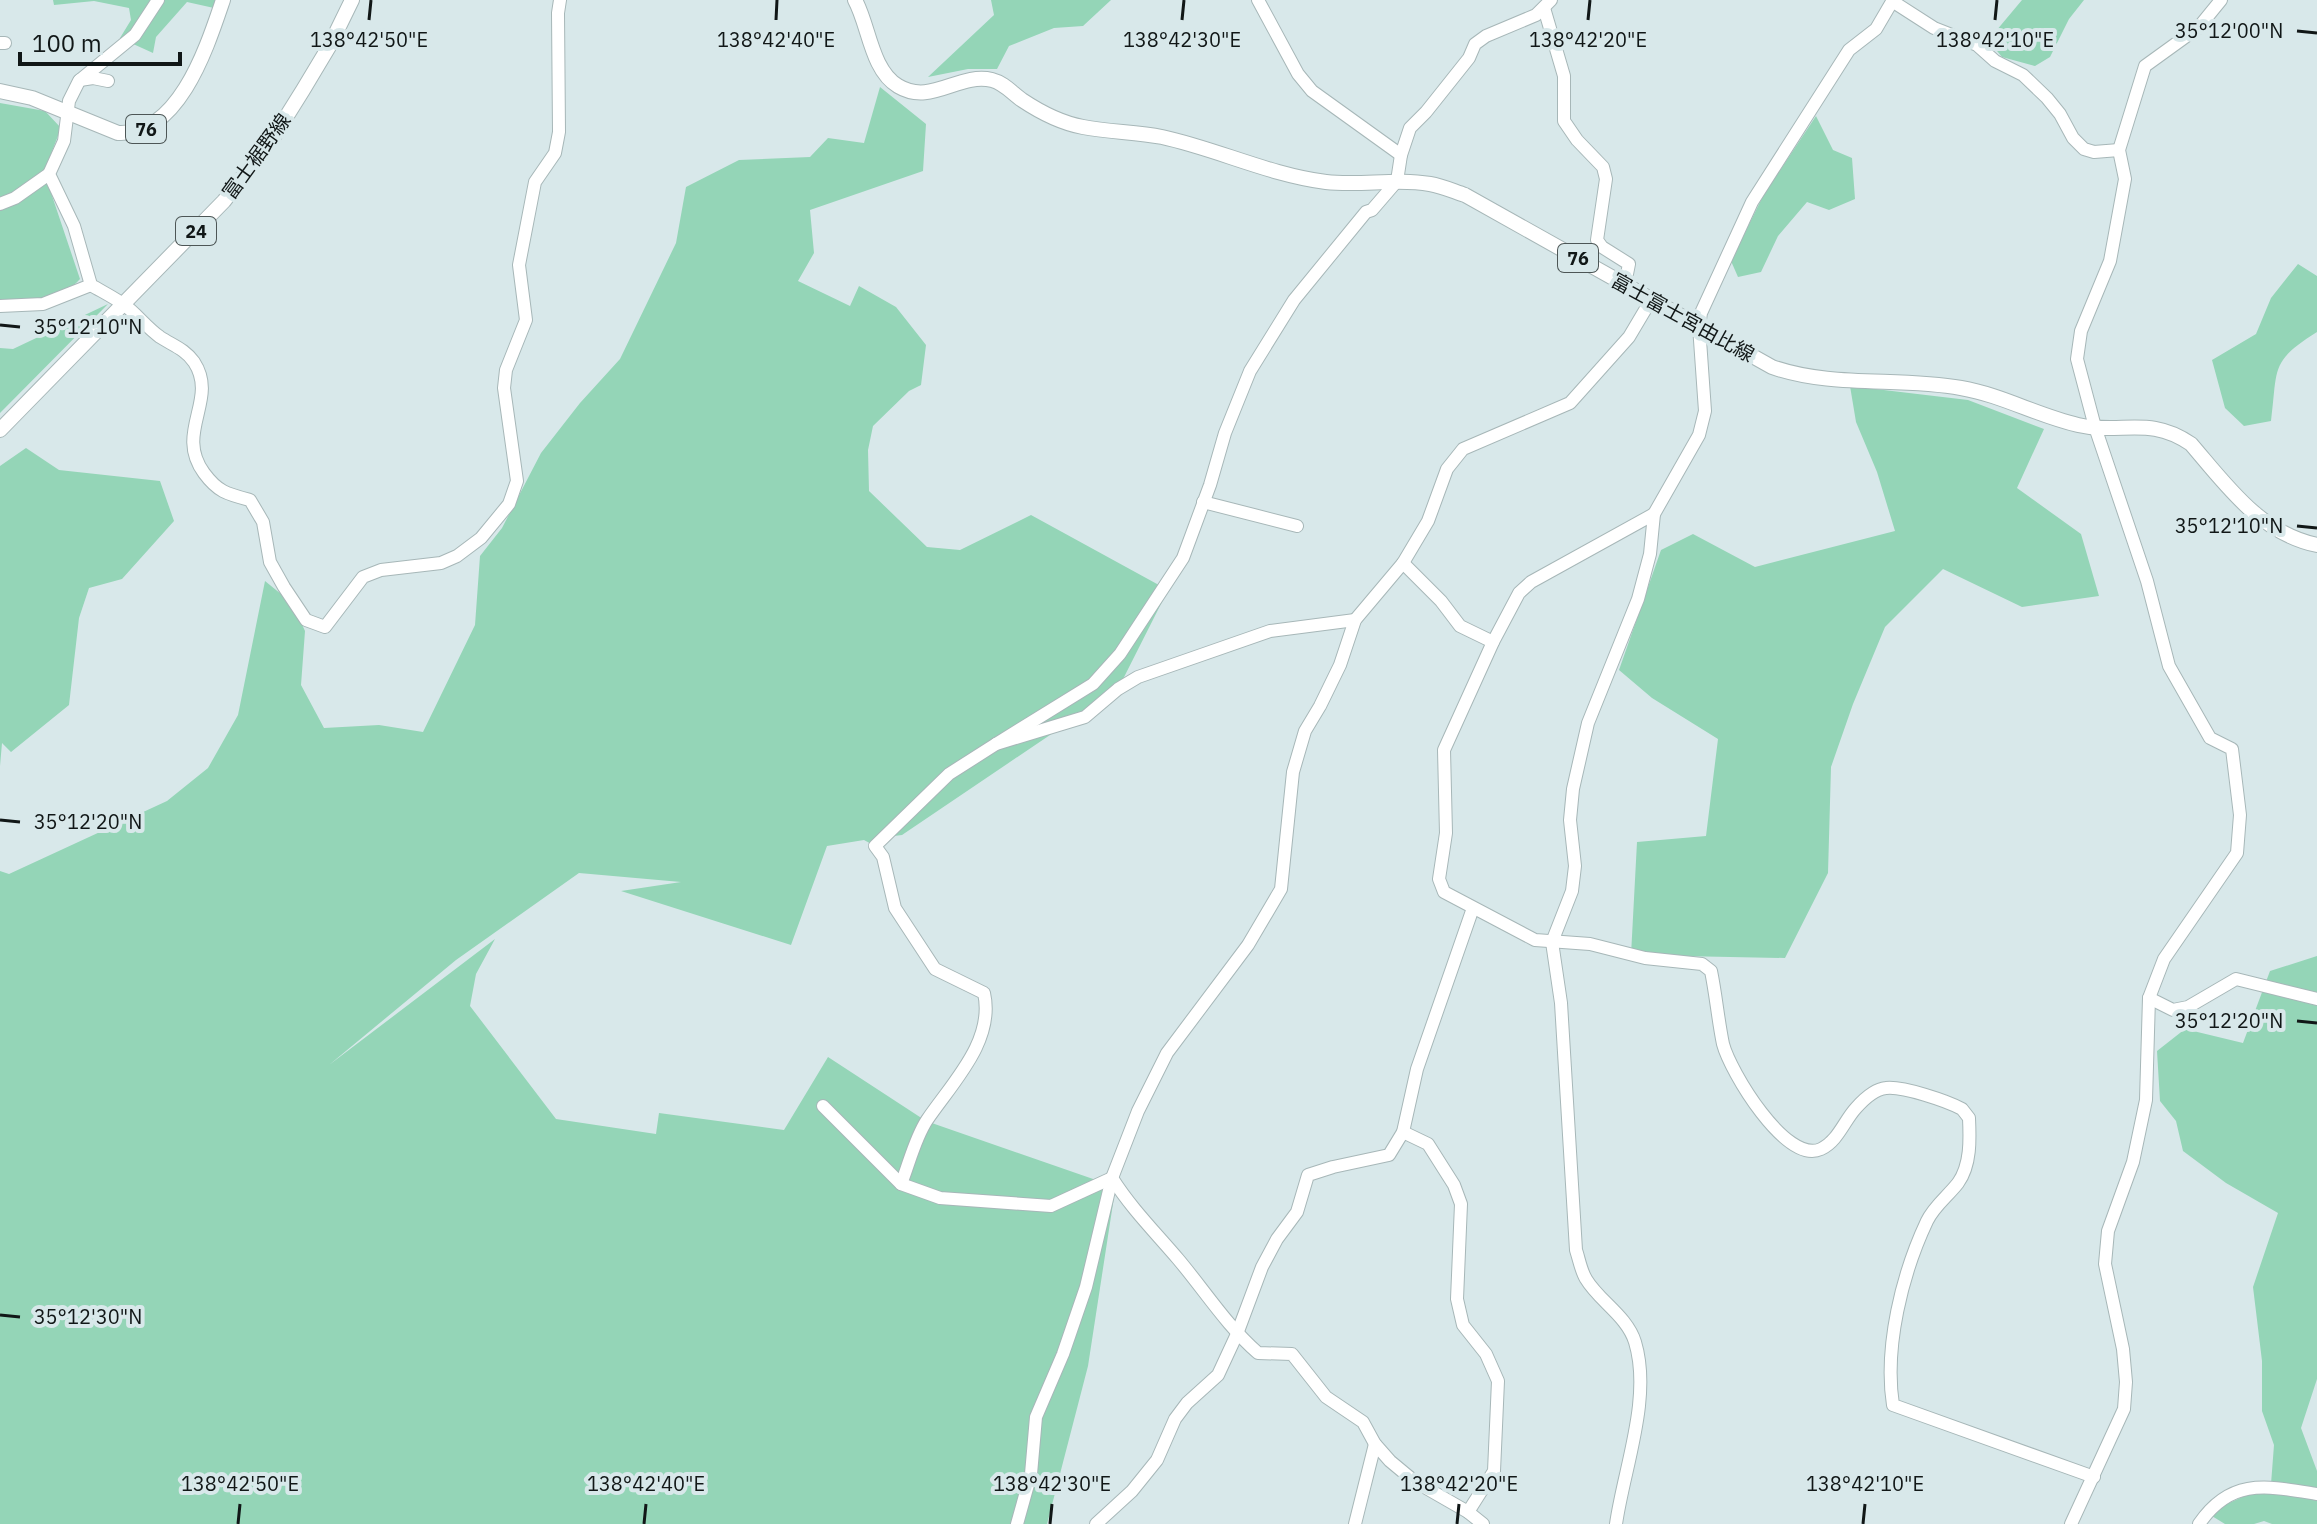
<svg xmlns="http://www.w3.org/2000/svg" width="2317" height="1524" font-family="'IBM Plex Sans','Noto Sans JP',sans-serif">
  <rect width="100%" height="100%" fill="#d8e8ea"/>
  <g fill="#94d5b7">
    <polygon points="53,0 216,0 214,8 187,2 156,37 153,53 120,38 131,20 129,8 94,1 54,5"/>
    <polygon points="991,0 1111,0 1083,26 1054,28 1009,46 997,69 968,69 928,77 994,15"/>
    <polygon points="2022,0 2084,0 2069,19 2050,57 2035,66 2002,57 1993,46 1996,31"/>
    <polygon points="880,87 926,124 923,171 810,210 814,253 798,281 850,306 859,286 896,307 926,345 921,385 909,391 873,426 868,450 869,491 927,547 960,550 1031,515 1168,590 1118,689 902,835 886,837 875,846 864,840 827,846 791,945 621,891 681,882 579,873 456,960 329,1065 495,939 476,974 470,1006 556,1119 656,1134 659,1113 784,1130 828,1057 926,1121 1096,1180 1112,1178 1114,1197 1088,1366 1047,1524 0,1524 0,871 9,874 167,801 208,768 238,715 265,581 292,603 305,631 301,685 324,728 379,725 423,732 475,625 480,556 502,528 541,453 580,403 620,359 676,243 686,187 739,160 810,157 828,138 864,143"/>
    <path d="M0 103 45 111 61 128 44 172 80 279C62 300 26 301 0 301Z"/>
    <polygon points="1816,116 1833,150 1852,158 1855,199 1829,210 1807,202 1778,236 1761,272 1738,277 1731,261 1763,196"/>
    <path d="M2298 264 2317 276V332C2269 362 2278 369 2271 421L2244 426 2225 408 2212 360 2256 334 2271 298Z"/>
    <polygon points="108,304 0,413 0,348 13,349"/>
    <polygon points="1850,386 1968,400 2044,429 2017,488 2081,534 2099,596 2022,607 1943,569 1885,627 1853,704 1831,767 1828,873 1785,958 1631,955 1637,842 1706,836 1718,739 1652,698 1619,670 1661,550 1693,534 1755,567 1895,531 1877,472 1856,422"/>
    <polygon points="26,448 59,470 160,481 174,521 122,579 89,588 79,618 69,705 11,752 2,743 0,766 0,466"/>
    <polygon points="2317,956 2317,1379 2301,1428 2317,1471 2317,1524 2272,1524 2264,1521 2254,1524 2225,1524 2207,1513 2271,1484 2274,1445 2262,1411 2262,1361 2253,1287 2278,1213 2226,1183 2183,1151 2176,1121 2160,1101 2157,1051 2185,1029 2243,1043 2270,971"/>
  </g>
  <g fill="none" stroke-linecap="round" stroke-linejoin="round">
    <defs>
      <g id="minor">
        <path d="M158 0 135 35 79 81 69 101 64 141 49 174 74 226 91 285C101 291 113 297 123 304 136 313 146 327 160 337 172 345 185 349 194 362 219 400 174 432 204 473 218 492 227 494 250 500L263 522 270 562 284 587 306 620 325 627 363 577 381 570 441 563 457 556 481 538 509 504 517 481 504 388 506 370 526 320 519 265 535 182 555 153 559 132 558 13 560 0"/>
        <polyline points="1258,0 1298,74 1312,91 1401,155"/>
        <polyline points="1892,1 1934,28 1977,45 1995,61 2023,75 2047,98 2060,114 2073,138 2084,149 2094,152 2119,150"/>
        <polyline points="1544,8 1564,76 1564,121 1577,140 1603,167 1606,179 1597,240 1602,247 1629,264 1625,284"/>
        <polyline points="0,43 5,43"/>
        <polyline points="80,80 93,78 108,81"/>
        <polyline points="0,204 15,198 49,174"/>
        <polyline points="0,306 43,304 91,285"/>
        <polyline points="1203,502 1297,526"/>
        <path d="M1654 514 1531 582 1519 593 1493 642 1444 750 1446 833 1439 879 1444 892 1535 940 1590 944 1645 958 1702 964 1711 971C1716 995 1718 1020 1723 1044 1730 1071 1786 1165 1821 1149 1838 1141 1844 1121 1856 1108 1864 1099 1875 1089 1886 1088 1903 1086 1947 1101 1962 1109L1969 1118C1970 1139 1971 1165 1958 1183 1948 1196 1934 1206 1927 1221 1902 1274 1884 1347 1893 1405L2094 1477"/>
        <polyline points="1403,563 1441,601 1460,626 1493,642"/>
        <polyline points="996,744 1093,684 1120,654 1183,558 1210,485 1225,433 1250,371 1294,300 1366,212 1372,210 1397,181 1401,155 1410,128 1426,112 1469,58 1475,44 1486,36 1536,15 1551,0"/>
        <polyline points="2149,998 2173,1010 2188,1007 2236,979 2317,999"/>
        <polyline points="823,1106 901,1184 940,1198 1051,1206 1112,1178"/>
        <polyline points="1403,1132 1428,1144 1454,1185 1461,1204 1457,1299 1463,1325 1486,1354 1498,1381 1494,1471 1468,1512"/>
        <path d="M1112 1178C1131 1208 1155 1232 1178 1259 1205 1291 1227 1326 1258 1353L1292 1354 1326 1397 1363 1422 1375 1444 1390 1461 1414 1481 1468 1512 1483 1524"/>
        <path d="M901 1184C909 1164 915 1138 927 1120 952 1083 995 1041 984 993L935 969 895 908 883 857 875 846 949 774 996 744 1085 717 1118 689 1138 677 1270 631 1355 620"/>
        <polyline points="1017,1524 1031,1474 1036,1417 1063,1354 1086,1287 1112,1178 1138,1111 1167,1053 1248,945 1281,889 1293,772 1305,731 1320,706 1340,665 1355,620 1403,563 1428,521 1447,469 1463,449 1570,403 1629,337 1651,300"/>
        <polyline points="1096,1524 1132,1491 1157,1460 1175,1419 1187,1403 1218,1375 1237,1334 1262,1267 1277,1239 1297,1212 1308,1175 1333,1167 1389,1155 1403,1132 1417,1069 1473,908"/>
        <polyline points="1355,1524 1375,1444"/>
        <path d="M1616 1524C1624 1468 1652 1398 1635 1342 1627 1316 1599 1301 1586 1279 1581 1271 1579 1259 1576 1250L1561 1003 1552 942 1572 891 1575 866 1570 820 1573 789 1588 723 1638 599 1650 554 1654 514 1699 435 1705 411 1699 326 1701 313 1752 202 1849 50 1876 29 1893 0"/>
        <polyline points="2071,1524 2124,1409 2126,1382 2123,1349 2105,1264 2108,1231 2133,1162 2146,1100 2149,998 2164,959 2237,853 2240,815 2232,749 2210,738 2169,666 2147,581 2095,427 2077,359 2081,331 2110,261 2125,179 2119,150 2145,66 2199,27 2221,0"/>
        <path d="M2199 1524C2231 1477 2267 1486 2317 1494"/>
      </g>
      <g id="major">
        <path d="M855 0C869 25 871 70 898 86 931 106 959 72 992 80 1004 83 1012 93 1022 100 1040 112 1061 123 1083 127 1109 132 1136 132 1162 137 1217 149 1270 175 1326 182 1361 186 1396 178 1430 184 1442 186 1453 191 1465 195L1772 367C1832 388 1899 377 1961 388 2002 395 2038 416 2078 425 2121 435 2149 415 2191 444 2227 486 2260 533 2317 545"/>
        <path d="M0 91 32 98 118 133C179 136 207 47 223 0"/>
        <polyline points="0,430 224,201 273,138 303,90 330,45 352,0"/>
      </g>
    </defs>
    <use href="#minor" stroke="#a7b7b8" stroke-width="14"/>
    <use href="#major" stroke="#a7b7b8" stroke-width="16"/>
    <use href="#minor" stroke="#fff" stroke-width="12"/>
    <use href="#major" stroke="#fff" stroke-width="14"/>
  </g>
  <path fill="none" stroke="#111717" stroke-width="3" d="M369 20 371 0M776 20 777 0M1182 20 1184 0M1588 20 1590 0M1995 20 1997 0M2297 31 2317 33M0 325 20 327M2297 526 2317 528M0 820 20 822M2297 1021 2317 1023M0 1315 20 1317M238 1524 240 1504M644 1524 646 1504M1050 1524 1052 1504M1457 1524 1459 1504M1863 1524 1865 1504"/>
  <g text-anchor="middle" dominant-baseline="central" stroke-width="8" stroke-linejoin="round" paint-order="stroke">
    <g fill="#d8e8ea" stroke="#4d5656" stroke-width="2">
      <rect x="126" y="115" width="40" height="28" rx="6"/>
      <rect x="176" y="217" width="40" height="28" rx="6"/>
      <rect x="1558" y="244" width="40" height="28" rx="6"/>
    </g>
    <g font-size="18" font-weight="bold" fill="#111717">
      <text x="146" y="129">76</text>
      <text x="196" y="231">24</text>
      <text x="1578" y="258">76</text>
    </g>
    <g font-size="20" fill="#111717" stroke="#d8e8ea">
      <text transform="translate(256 156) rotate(-54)">富士裾野線</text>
      <text transform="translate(1683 317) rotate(29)">富士富士宮由比線</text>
    </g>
  </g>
  <g font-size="20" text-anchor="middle" fill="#111717" stroke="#d8e8ea" stroke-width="8" stroke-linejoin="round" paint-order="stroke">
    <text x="2229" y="38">35°12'00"N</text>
    <text x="369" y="47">138°42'50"E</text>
    <text x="776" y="47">138°42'40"E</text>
    <text x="1182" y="47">138°42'30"E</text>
    <text x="1588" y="47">138°42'20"E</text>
    <text x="1995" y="47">138°42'10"E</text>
    <text x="88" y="334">35°12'10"N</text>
    <text x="2229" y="533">35°12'10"N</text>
    <text x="88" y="829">35°12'20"N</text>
    <text x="2229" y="1028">35°12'20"N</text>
    <text x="88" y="1324">35°12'30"N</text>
    <text x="240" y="1491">138°42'50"E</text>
    <text x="646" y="1491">138°42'40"E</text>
    <text x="1052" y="1491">138°42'30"E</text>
    <text x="1459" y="1491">138°42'20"E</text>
    <text x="1865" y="1491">138°42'10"E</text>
  </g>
  <path d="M20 52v12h160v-12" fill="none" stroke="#111717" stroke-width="4"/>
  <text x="32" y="52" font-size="24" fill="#111717" stroke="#d8e8ea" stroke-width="6" paint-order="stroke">100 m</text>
</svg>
